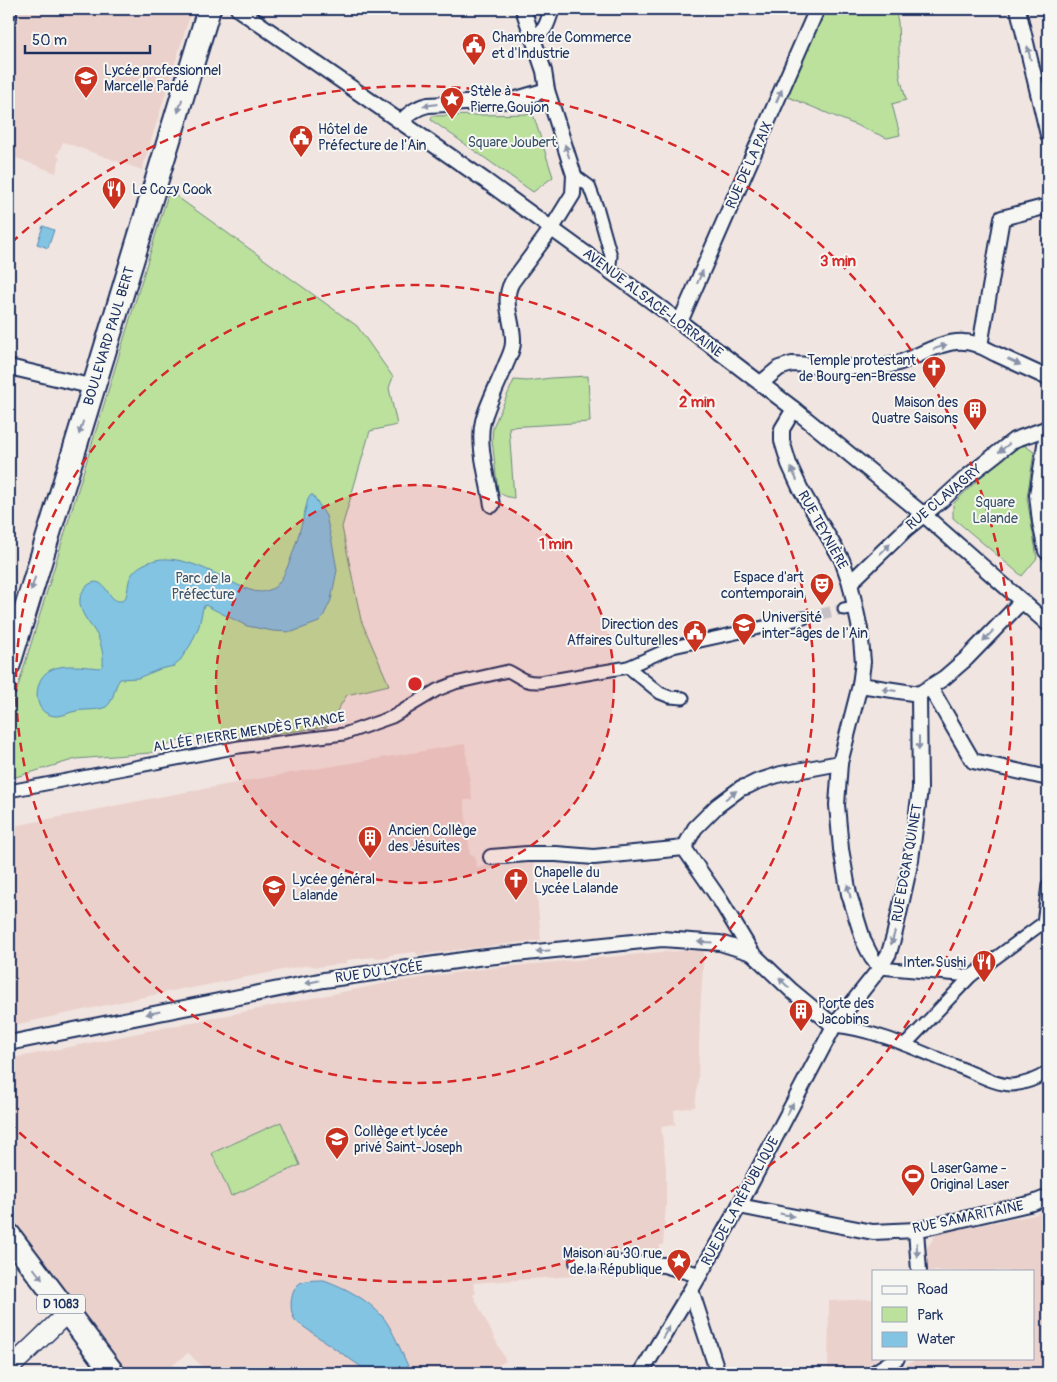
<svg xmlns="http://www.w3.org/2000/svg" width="1057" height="1382" font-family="Pangolin,sans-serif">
  <rect width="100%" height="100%" fill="#f1e5e1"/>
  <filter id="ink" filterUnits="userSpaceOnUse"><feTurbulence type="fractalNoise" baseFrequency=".02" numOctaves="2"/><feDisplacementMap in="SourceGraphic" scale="10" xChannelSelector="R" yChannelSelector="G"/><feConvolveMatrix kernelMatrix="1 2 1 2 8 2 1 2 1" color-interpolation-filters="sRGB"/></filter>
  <g filter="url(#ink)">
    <g fill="#ebd1cc">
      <polygon points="16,9 192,9 142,170 63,142 57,156 60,158 56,173 9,155 9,58 18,22"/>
      <polygon points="465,744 472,800 464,800 470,855 474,855 477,867 534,862 541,940 417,955 416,952 389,955 389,957 375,958 374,957 347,960 347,963 317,967 308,965 187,989 186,988 9,1026 9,827 164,796 291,773"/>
      <polygon points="704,950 700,1015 698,1081 695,1107 674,1110 675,1125 661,1127 666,1166 666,1205 663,1245 660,1245 659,1253 648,1253 647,1260 571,1257 574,1276 473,1283 476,1293 473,1295 506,1361 490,1370 491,1373 209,1373 188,1353 163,1373 129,1373 9,1214 9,1059 387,983 481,969 661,952"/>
      <polygon points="1048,1209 1048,1373 894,1373 918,1358 1033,1358 1033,1271 927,1271 925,1251 937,1233 1034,1215"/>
      <polygon points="873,1299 873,1358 878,1358 855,1373 828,1373 829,1301"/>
    </g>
    <g fill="#bbe19c" stroke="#6b887d">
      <polygon points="824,9 895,9 898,22 900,76 906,100 892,104 900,135 887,138 786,96"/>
      <polygon points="530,114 533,115 534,117 553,177 533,192 431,120 432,116"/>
      <polygon points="169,191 357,326 393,377 389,388 397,425 370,431 342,527 361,620 389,685 347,695 327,727 204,743 192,735 150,753 76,759 9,779 9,716"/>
      <path d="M588 376 590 422 509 427 514 498C507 497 503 496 498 491L492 440 493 427 514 380 527 381 551 378Z"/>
      <polygon points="1021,443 1034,452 1027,498 1037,558 1022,576 953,518 953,504 987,471"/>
      <polygon points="281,1122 300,1165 231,1196 212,1153"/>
    </g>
    <g fill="#83c4e3" stroke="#5988ae">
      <polygon points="43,226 54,230 48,248 37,244"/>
      <path d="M311 495H313L326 516 332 542 337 570 331 600 322 619 319 622 292 632 273 631 247 626 205 605 203 608 199 626 191 644 179 662 174 666 160 669 138 678 120 679C113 688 115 700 106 707 96 711 86 709 76 711 69 712 64 716 57 716 53 716 49 715 46 713 40 710 38 703 37 697 37 658 74 666 100 668L103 665C104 656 101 643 97 635 91 624 78 613 80 598 81 594 84 588 88 585 106 573 107 603 121 601 129 600 127 584 130 578 135 566 149 561 161 559 179 558 197 565 212 572 226 578 246 592 261 592 265 592 272 589 275 587 290 574 303 519 308 499Z"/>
      <path d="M324 1280C346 1288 367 1299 383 1317 393 1330 401 1351 408 1366L410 1373H370L301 1325C298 1323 294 1320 293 1316 289 1307 291 1289 300 1283 307 1280 317 1280 324 1280Z"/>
    </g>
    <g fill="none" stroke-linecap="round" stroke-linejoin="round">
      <polyline stroke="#c6c1c7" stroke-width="11" stroke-dasharray="11 5.5" stroke-linecap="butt" points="804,618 844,609"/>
      <defs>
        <g id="pedestrian">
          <polyline points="574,175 589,186 598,210 611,256 609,271"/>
          <polyline points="844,609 855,607"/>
          <polyline points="628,667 660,693 670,697 683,698"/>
          <path d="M9 791 239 747 344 734 392 717 437 690 455 683 508 671C521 677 523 683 540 682L628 667 673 647 804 618"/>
          <polyline points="880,968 971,976"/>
          <path d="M834 1026C878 1030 921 1052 961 1068 977 1074 995 1085 1012 1085 1025 1084 1037 1079 1048 1072"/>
          <polyline points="905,1045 971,976 1043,923 1048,885"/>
        </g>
        <g id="minor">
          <polyline points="238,9 486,181 680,322 794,409 924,515 1048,624"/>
          <polyline points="1018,9 1048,135"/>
          <polyline points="9,15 9,18"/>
          <path d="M532 38C547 31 547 23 552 9"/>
          <path d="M401 122C409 113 417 107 428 105L502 101 513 100 547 90"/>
          <polyline points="680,322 817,9"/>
          <polyline points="980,346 1002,218 1048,206"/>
          <polyline points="9,367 94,387"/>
          <path d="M761 383 779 368 792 364C822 365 862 370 891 365 915 360 939 340 964 342 975 342 986 349 996 354 1013 362 1031 370 1048 378"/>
          <polyline points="794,409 782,429 782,441 789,464 800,488 842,560 850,583 860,629 863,662 860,685 840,763 837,805 841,849 849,894 864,942 872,958 880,968"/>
          <path d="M492 505C488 481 477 444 483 421 488 402 499 383 506 364 509 357 513 350 513 342 514 322 501 302 512 282L552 228 573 194 574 175 547 90 544 71 523 9"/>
          <polyline points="1046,551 1040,522 1037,495 1048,426"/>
          <polyline points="850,583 906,529 943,499 968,476 1014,440 1048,428"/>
          <polyline points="860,685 919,694 944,678 966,659 1022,601"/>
          <polyline points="930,687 973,761 1048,778"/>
          <polyline points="491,857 527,854 556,854 594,857 684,848"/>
          <polyline points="834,1026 792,991 752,953 720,900 684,848 695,828 717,806 741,788 748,786 756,782 781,774 840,763"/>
          <polyline points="9,1043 324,980 477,958 662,939 720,943 752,953"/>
          <polyline points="739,1206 873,1232 916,1230 1033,1203 1048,1197"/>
          <polyline points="916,1230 919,1271"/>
          <polyline points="577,1262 664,1265 699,1275"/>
          <polyline points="691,1290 718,1373"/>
          <polyline points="641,1373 691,1290 739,1206 834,1026 880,968 889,953 894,936 911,860 920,789 919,694"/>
          <polyline points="874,1373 897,1358"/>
        </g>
        <polyline id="tertiary" points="9,1369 67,1313"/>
        <g id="primary">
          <polyline points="9,664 209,9"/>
          <polyline points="9,1235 113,1373"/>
        </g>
      </defs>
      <use href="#pedestrian" stroke="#1b2f5e" stroke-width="15"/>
      <use href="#minor" stroke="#1b2f5e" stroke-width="18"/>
      <use href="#tertiary" stroke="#1b2f5e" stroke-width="21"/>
      <use href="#primary" stroke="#1b2f5e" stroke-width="26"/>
      <use href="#pedestrian" stroke="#f6f6f2" stroke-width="11"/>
      <use href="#minor" stroke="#f6f6f2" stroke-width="14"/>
      <use href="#tertiary" stroke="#f6f6f2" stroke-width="18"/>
      <use href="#primary" stroke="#f6f6f2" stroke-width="22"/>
    </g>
    <defs><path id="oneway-solid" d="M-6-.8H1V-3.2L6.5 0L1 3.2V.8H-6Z" transform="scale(1.25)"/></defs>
    <g fill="#8892a8">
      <use href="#oneway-solid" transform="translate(1029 53) rotate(-104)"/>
      <use href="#oneway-solid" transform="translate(779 96) rotate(-66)"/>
      <use href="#oneway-solid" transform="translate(430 105) rotate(173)"/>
      <use href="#oneway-solid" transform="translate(180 106) rotate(107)"/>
      <use href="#oneway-solid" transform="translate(567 151) rotate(-108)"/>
      <use href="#oneway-solid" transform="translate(700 277) rotate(-66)"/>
      <use href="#oneway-solid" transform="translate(940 347) rotate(-19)"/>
      <use href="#oneway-solid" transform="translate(1014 362) rotate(25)"/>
      <use href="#oneway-solid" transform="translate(81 428) rotate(107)"/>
      <use href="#oneway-solid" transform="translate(1004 448) rotate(141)"/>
      <use href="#oneway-solid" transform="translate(794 474) rotate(-115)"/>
      <use href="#oneway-solid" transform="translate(885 549) rotate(-44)"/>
      <use href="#oneway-solid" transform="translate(33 584) rotate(107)"/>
      <use href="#oneway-solid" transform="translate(988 636) rotate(134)"/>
      <use href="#oneway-solid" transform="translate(889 690) rotate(-172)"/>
      <use href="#oneway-solid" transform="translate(919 743) rotate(90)"/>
      <use href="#oneway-solid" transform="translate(731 795) rotate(-37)"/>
      <use href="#oneway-solid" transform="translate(849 891) rotate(-103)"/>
      <use href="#oneway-solid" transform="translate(893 938) rotate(106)"/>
      <use href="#oneway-solid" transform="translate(705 942) rotate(-176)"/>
      <use href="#oneway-solid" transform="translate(543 951) rotate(174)"/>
      <use href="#oneway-solid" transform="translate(312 982) rotate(169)"/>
      <use href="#oneway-solid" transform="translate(784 983) rotate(-136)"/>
      <use href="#oneway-solid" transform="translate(153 1013) rotate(169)"/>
      <use href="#oneway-solid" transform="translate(790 1109) rotate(-62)"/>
      <use href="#oneway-solid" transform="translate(787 1215) rotate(11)"/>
      <use href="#oneway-solid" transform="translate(917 1250) rotate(86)"/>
      <use href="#oneway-solid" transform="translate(38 1274) rotate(53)"/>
      <use href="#oneway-solid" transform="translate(666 1332) rotate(-59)"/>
    </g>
  </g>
  <circle cx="415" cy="684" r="199" fill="#d62828" fill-opacity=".12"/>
  <g fill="none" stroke="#d62828" stroke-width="2.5" stroke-dasharray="9 6">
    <circle cx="415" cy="684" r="199"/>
    <circle cx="415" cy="684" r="399"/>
    <path d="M11 243A598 598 0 1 1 11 1125"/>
  </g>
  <defs>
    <symbol id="civic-pin" viewBox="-11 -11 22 30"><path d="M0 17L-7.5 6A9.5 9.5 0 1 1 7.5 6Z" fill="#c8321e" stroke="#f6f6f2"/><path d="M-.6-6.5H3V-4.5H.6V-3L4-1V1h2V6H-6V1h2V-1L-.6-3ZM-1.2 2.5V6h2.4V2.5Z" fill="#fff"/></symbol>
    <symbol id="school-pin" viewBox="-11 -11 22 30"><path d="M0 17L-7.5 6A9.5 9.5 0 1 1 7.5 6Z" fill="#c8321e" stroke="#f6f6f2"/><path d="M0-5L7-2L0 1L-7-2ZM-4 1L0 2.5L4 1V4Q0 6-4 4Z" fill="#fff"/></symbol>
    <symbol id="sight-pin" viewBox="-11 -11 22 30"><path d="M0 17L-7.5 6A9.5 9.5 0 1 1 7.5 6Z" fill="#c8321e" stroke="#f6f6f2"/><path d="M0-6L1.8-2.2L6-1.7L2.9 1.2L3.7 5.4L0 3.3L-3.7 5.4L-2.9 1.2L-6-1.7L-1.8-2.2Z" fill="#fff"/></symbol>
    <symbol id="restaurant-pin" viewBox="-11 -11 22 30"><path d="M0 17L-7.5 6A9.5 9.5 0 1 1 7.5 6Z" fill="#c8321e" stroke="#f6f6f2"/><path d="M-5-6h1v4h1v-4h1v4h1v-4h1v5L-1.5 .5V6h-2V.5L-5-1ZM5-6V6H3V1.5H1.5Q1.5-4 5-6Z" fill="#fff"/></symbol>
    <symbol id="church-pin" viewBox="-11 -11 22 30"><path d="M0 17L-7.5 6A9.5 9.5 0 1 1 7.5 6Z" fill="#c8321e" stroke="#f6f6f2"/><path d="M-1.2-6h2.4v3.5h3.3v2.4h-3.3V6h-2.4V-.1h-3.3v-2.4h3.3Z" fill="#fff"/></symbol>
    <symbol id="building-pin" viewBox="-11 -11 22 30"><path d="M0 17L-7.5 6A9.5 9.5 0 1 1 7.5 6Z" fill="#c8321e" stroke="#f6f6f2"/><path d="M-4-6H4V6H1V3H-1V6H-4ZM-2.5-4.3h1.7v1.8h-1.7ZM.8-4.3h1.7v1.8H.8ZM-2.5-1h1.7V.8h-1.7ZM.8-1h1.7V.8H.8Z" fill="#fff"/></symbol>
    <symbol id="theatre-pin" viewBox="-11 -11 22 30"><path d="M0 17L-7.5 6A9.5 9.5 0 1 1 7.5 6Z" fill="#c8321e" stroke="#f6f6f2"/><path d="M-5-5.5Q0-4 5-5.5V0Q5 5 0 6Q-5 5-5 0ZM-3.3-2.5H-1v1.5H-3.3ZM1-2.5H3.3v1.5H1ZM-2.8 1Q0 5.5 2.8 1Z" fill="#fff"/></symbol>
    <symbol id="university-pin" viewBox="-11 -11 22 30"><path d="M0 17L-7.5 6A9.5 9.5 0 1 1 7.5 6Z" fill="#c8321e" stroke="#f6f6f2"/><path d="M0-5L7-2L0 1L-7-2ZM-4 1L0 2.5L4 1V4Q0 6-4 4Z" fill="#fff"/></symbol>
    <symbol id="stadium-pin" viewBox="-11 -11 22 30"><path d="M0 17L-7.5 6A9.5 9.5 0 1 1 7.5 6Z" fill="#c8321e" stroke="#f6f6f2"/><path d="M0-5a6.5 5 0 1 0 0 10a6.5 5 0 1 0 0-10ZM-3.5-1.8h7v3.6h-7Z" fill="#fff"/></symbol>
  </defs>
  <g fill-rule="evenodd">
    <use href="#civic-pin" x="460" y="31" width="28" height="38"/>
    <use href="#school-pin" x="72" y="64" width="28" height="38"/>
    <use href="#sight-pin" x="438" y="85" width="28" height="38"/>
    <use href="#civic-pin" x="287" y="123" width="28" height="38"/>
    <use href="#restaurant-pin" x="100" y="175" width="28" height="38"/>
    <use href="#church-pin" x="920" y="354" width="28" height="38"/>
    <use href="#building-pin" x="961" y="396" width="28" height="38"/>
    <use href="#theatre-pin" x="808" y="571" width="28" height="38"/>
    <use href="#university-pin" x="730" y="611" width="28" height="38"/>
    <use href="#civic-pin" x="681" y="618" width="28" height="38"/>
    <use href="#building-pin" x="356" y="824" width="28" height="38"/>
    <use href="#church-pin" x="502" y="866" width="28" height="38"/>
    <use href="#school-pin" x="260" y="873" width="28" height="38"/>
    <use href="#restaurant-pin" x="970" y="948" width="28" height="38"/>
    <use href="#building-pin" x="787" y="997" width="28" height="38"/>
    <use href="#school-pin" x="323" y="1125" width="28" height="38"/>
    <use href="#stadium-pin" x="899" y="1162" width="28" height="38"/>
    <use href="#sight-pin" x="665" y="1247" width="28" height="38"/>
  </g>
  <g text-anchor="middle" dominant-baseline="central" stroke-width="4" stroke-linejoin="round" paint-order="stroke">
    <rect fill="#f6f6f2" stroke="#5d6b8a" stroke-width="1" x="37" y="1294.5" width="48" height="19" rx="4"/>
    <g font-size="12" font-weight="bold" fill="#1b2f5e">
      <text x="61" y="1304">D 1083</text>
    </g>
    <g font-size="14" fill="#1b2f5e" stroke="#f6f6f2" text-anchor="start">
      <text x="492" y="37">Chambre de Commerce<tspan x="492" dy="16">et d'Industrie</tspan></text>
      <text x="104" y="70">Lycée professionnel<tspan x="104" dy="16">Marcelle Pardé</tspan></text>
      <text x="470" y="91">Stèle à<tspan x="470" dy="16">Pierre Goujon</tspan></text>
      <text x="318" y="129">Hôtel de<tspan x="318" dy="16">Préfecture de l'Ain</tspan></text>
      <text x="132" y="189">Le Cozy Cook</text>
      <text x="916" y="360" text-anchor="end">Temple protestant<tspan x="916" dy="16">de Bourg-en-Bresse</tspan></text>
      <text x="958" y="402" text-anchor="end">Maison des<tspan x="958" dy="16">Quatre Saisons</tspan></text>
      <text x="804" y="577" text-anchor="end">Espace d'art<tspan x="804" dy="16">contemporain</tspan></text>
      <text x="762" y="617">Université<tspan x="762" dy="16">inter-âges de l'Ain</tspan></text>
      <text x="678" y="624" text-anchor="end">Direction des<tspan x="678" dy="16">Affaires Culturelles</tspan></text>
      <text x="388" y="830">Ancien Collège<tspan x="388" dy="16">des Jésuites</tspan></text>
      <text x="534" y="872">Chapelle du<tspan x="534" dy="16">Lycée Lalande</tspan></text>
      <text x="292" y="879">Lycée général<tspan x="292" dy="16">Lalande</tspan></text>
      <text x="966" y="962" text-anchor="end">Inter Sushi</text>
      <text x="818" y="1003">Porte des<tspan x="818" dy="16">Jacobins</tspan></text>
      <text x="354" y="1131">Collège et lycée<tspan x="354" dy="16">privé Saint-Joseph</tspan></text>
      <text x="930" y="1168">LaserGame -<tspan x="930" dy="16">Original Laser</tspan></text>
      <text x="662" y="1253" text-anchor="end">Maison au 30 rue<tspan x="662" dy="16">de la République</tspan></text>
    </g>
    <g font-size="14" fill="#3b536a" stroke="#f6f6f2">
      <text x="512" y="142">Square Joubert</text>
      <text x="995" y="502">Square<tspan x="995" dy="16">Lalande</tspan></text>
      <text x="203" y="578">Parc de la<tspan x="203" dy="16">Préfecture</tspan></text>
    </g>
    <g font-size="14" fill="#1b2f5e" stroke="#f6f6f2">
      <text transform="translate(749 165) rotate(-66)">RUE DE LA PAIX</text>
      <text transform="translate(653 303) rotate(37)">AVENUE ALSACE-LORRAINE</text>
      <text transform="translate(109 336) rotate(-73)">BOULEVARD PAUL BERT</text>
      <text transform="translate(944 497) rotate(-40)">RUE CLAVAGRY</text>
      <text transform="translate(823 530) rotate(61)">RUE TEYNIÈRE</text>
      <text transform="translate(249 732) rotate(-9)">ALLÉE PIERRE MENDÈS FRANCE</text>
      <text transform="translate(907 863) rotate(-80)">RUE EDGAR QUINET</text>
      <text transform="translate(379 972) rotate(-8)">RUE DU LYCÉE</text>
      <text transform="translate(740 1201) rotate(-61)">RUE DE LA RÉPUBLIQUE</text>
      <text transform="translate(968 1217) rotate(-12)">RUE SAMARITAINE</text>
    </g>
  </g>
  <circle cx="415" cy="684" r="8" fill="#d62828" stroke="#f6f6f2" stroke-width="2.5"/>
  <g font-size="15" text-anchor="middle" font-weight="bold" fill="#d62828" stroke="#f6f6f2" stroke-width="4" stroke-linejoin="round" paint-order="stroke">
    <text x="838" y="266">3 min</text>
    <text x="697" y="407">2 min</text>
    <text x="556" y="549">1 min</text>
  </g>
  <rect width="1057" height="1382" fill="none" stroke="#f6f6f2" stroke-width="30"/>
  <rect x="15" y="15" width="1027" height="1352" fill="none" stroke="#1b2f5e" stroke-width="2" filter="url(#ink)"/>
  <rect x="872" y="1270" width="162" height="90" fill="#f6f6f2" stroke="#9ea6b7"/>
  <rect x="882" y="1286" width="25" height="8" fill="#f6f6f2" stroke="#9ea6b7"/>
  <text x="917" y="1294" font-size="15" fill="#1b2f5e">Road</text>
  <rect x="882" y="1307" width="25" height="15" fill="#bbe19c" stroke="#9ea6b7"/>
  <text x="917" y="1320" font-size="15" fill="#1b2f5e">Park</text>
  <rect x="882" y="1332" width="25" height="15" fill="#83c4e3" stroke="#9ea6b7"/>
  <text x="917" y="1344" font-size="15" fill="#1b2f5e">Water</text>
  <path d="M25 45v8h125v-8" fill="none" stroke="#1b2f5e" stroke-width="2.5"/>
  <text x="32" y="45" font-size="15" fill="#1b2f5e" stroke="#f6f6f2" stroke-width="4" paint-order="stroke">50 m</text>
</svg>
